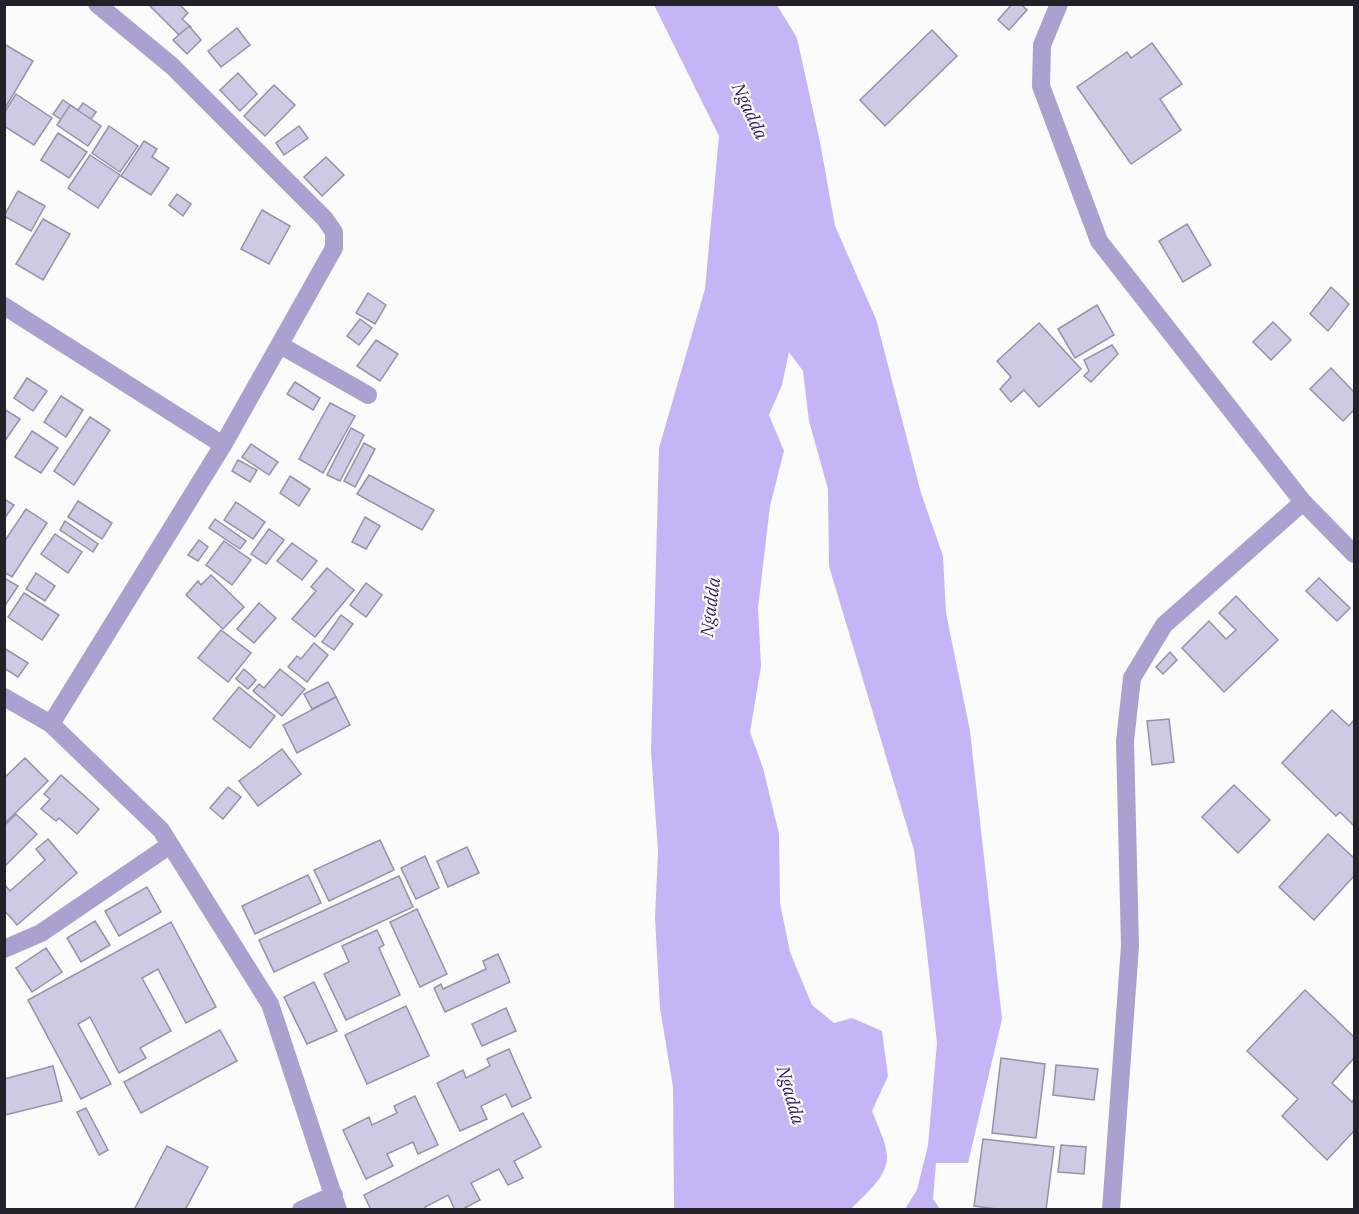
<svg xmlns="http://www.w3.org/2000/svg" width="1359" height="1214" font-family="'IBM Plex Serif',serif">
  <rect width="100%" height="100%" fill="#fbfbfb"/>
  <path fill="#c3b5f6" d="M654 5H777L797 38 820 142 835 226 876 319 921 493 943 556 946 613 970 731 1002 1019 968 1163H936L933 1199 940 1209H905L917 1190 928 1145 937 1043 925 935 914 850 829 566 828 489 809 421 803 371 789 352 782 385 769 415 784 451 770 506 758 608 761 666 750 732 763 768 779 834 780 903 790 952 812 1005 834 1023 852 1018 882 1031 888 1076 872 1111C877 1125 886 1141 887 1156 888 1177 864 1195 851 1209H674L673 1087 660 1008 655 918 658 851 651 751 659 448 705 289 719 136Z"/>
  <g fill="#cecae3" stroke="#9692aa" stroke-width="1.5">
    <polygon points="148,4 179,4 188,13 182,19 191,27 181,37"/>
    <polygon points="1012,4 1021,4 1027,10 1009,30 998,20"/>
    <polygon points="189,26 201,40 187,54 173,40"/>
    <polygon points="237,28 250,45 221,67 208,51"/>
    <polygon points="932,30 957,56 885,126 860,100"/>
    <polygon points="1152,43 1182,84 1160,99 1181,130 1131,164 1077,87 1127,52 1131,58"/>
    <polygon points="4,44 33,61 4,110"/>
    <polygon points="238,73 257,94 240,111 220,90"/>
    <polygon points="274,85 295,105 265,136 244,116"/>
    <polygon points="16,94 52,118 34,145 4,126 4,113"/>
    <polygon points="63,100 78,110 83,103 96,112 81,133 53,114"/>
    <polygon points="70,105 101,126 88,146 57,125"/>
    <polygon points="109,126 138,146 120,172 92,153"/>
    <polygon points="299,126 308,138 284,155 276,143"/>
    <polygon points="58,133 87,152 69,178 41,160"/>
    <polygon points="144,141 157,149 152,157 169,168 151,195 121,176"/>
    <polygon points="90,155 120,175 98,208 68,188"/>
    <polygon points="326,157 344,175 322,196 304,177"/>
    <polygon points="18,191 45,206 31,231 4,216"/>
    <polygon points="177,194 191,204 183,216 169,205"/>
    <polygon points="262,210 290,226 269,264 241,249"/>
    <polygon points="43,219 70,234 43,280 16,264"/>
    <polygon points="1187,224 1211,265 1183,282 1159,241"/>
    <polygon points="1331,287 1349,304 1328,331 1310,314"/>
    <polygon points="368,293 386,305 375,324 356,313"/>
    <polygon points="1097,305 1114,335 1075,358 1058,329"/>
    <polygon points="360,319 372,328 359,345 347,336"/>
    <polygon points="1273,322 1291,340 1271,360 1253,342"/>
    <polygon points="1039,323 1081,369 1039,407 1024,390 1011,402 1000,389 1011,377 997,361"/>
    <polygon points="376,340 398,354 380,381 357,366"/>
    <polygon points="1112,345 1118,354 1091,382 1084,376 1089,371 1084,360"/>
    <polygon points="1331,368 1354,392 1354,410 1343,421 1310,389"/>
    <polygon points="27,378 47,391 33,411 14,398"/>
    <polygon points="295,382 320,398 313,410 287,394"/>
    <polygon points="61,396 83,410 66,437 44,422"/>
    <polygon points="330,403 355,416 323,473 299,459"/>
    <polygon points="4,409 20,419 4,442"/>
    <polygon points="90,417 110,430 74,485 54,471"/>
    <polygon points="351,428 364,435 340,481 327,475"/>
    <polygon points="32,431 58,448 41,473 15,457"/>
    <polygon points="364,443 375,449 355,487 344,481"/>
    <polygon points="251,444 278,462 269,475 242,457"/>
    <polygon points="238,460 257,470 250,482 232,471"/>
    <polygon points="369,475 434,510 422,530 357,494"/>
    <polygon points="290,476 310,489 299,506 280,493"/>
    <polygon points="4,499 14,505 4,519"/>
    <polygon points="78,501 112,523 102,539 68,517"/>
    <polygon points="236,502 265,522 253,539 224,520"/>
    <polygon points="26,509 47,523 12,577 4,572 4,542"/>
    <polygon points="365,517 380,526 366,549 352,542"/>
    <polygon points="215,519 246,541 240,549 209,528"/>
    <polygon points="65,521 98,544 93,552 60,530"/>
    <polygon points="269,529 284,540 266,564 251,554"/>
    <polygon points="55,534 82,552 68,573 41,554"/>
    <polygon points="199,540 208,547 198,561 188,555"/>
    <polygon points="224,541 251,560 232,585 206,565"/>
    <polygon points="292,543 317,561 302,580 277,561"/>
    <polygon points="327,568 354,590 315,637 292,619 316,591 311,587"/>
    <polygon points="36,573 55,586 45,601 26,589"/>
    <polygon points="211,575 244,607 223,629 186,595 198,581 201,585"/>
    <polygon points="4,578 18,586 4,607"/>
    <polygon points="1319,578 1350,608 1337,621 1306,591"/>
    <polygon points="366,583 382,595 366,617 350,605"/>
    <polygon points="24,593 59,615 42,640 8,617"/>
    <polygon points="1236,596 1278,640 1224,692 1182,648 1209,621 1226,639 1236,630 1219,613"/>
    <polygon points="259,603 276,618 254,643 237,629"/>
    <polygon points="341,615 353,624 334,650 322,642"/>
    <polygon points="221,630 251,653 228,682 198,658"/>
    <polygon points="314,643 328,655 307,682 288,667 297,656 301,659"/>
    <polygon points="4,648 28,663 18,677 4,668"/>
    <polygon points="1170,652 1177,660 1163,674 1156,667"/>
    <polygon points="244,669 256,680 248,689 236,679"/>
    <polygon points="280,669 305,689 282,716 253,691 259,684 264,688"/>
    <polygon points="328,682 336,697 312,709 304,694"/>
    <polygon points="239,687 275,716 250,748 213,719"/>
    <polygon points="336,697 350,725 297,753 283,725"/>
    <polygon points="1332,710 1349,726 1354,720 1354,826 1340,812 1336,816 1282,763"/>
    <polygon points="1169,719 1174,762 1152,765 1147,721"/>
    <polygon points="282,749 301,774 258,806 239,781"/>
    <polygon points="25,758 48,781 4,824 4,778"/>
    <polygon points="61,775 99,809 77,834 59,818 56,821 41,809 50,799 44,794"/>
    <polygon points="1234,785 1270,820 1238,853 1202,817"/>
    <polygon points="228,787 241,797 223,819 210,808"/>
    <polygon points="16,814 37,834 4,867 4,826"/>
    <polygon points="1328,834 1354,858 1354,876 1314,920 1279,887"/>
    <polygon points="48,839 77,873 17,925 4,910 4,884 10,891 45,860 36,849"/>
    <polygon points="380,840 394,870 329,901 314,870"/>
    <polygon points="467,847 479,873 448,887 437,861"/>
    <polygon points="425,856 439,888 416,899 401,868"/>
    <polygon points="308,875 321,903 255,934 242,906"/>
    <polygon points="399,876 413,907 274,972 259,940"/>
    <polygon points="147,887 161,912 119,936 105,911"/>
    <polygon points="417,909 447,974 420,987 390,922"/>
    <polygon points="95,921 110,945 81,962 67,938"/>
    <polygon points="171,922 216,1007 186,1023 158,969 142,978 171,1031 140,1048 146,1058 119,1073 90,1017 78,1024 111,1084 81,1099 28,1000"/>
    <polygon points="377,930 384,945 379,948 400,995 346,1020 324,974 349,962 342,946"/>
    <polygon points="46,948 62,972 32,992 16,968"/>
    <polygon points="498,954 510,982 445,1012 434,988 441,984 443,989 486,969 483,961"/>
    <polygon points="314,982 337,1031 307,1044 284,997"/>
    <polygon points="1305,990 1354,1037 1354,1058 1332,1083 1352,1102 1354,1099 1354,1131 1327,1160 1282,1116 1298,1099 1247,1051"/>
    <polygon points="406,1006 429,1056 367,1084 345,1035"/>
    <polygon points="506,1008 516,1031 482,1046 472,1024"/>
    <polygon points="220,1030 237,1061 141,1113 124,1082"/>
    <polygon points="509,1049 531,1098 512,1107 506,1094 481,1106 487,1119 460,1131 437,1083 463,1070 466,1078 490,1066 487,1059"/>
    <polygon points="1001,1058 1045,1064 1036,1138 992,1133"/>
    <polygon points="1056,1065 1098,1069 1094,1100 1053,1095"/>
    <polygon points="53,1066 62,1101 5,1115 4,1079"/>
    <polygon points="415,1096 438,1145 418,1154 413,1142 387,1154 393,1166 366,1179 343,1130 369,1117 372,1125 397,1113 394,1106"/>
    <polygon points="86,1108 108,1150 99,1155 77,1112"/>
    <polygon points="523,1113 541,1147 514,1161 523,1178 508,1185 499,1169 471,1183 480,1200 461,1210 455,1210 448,1195 425,1207 426,1210 371,1210 364,1195"/>
    <polygon points="983,1139 1054,1147 1046,1210 1004,1210 974,1206"/>
    <polygon points="1061,1145 1086,1147 1084,1174 1058,1172"/>
    <polygon points="167,1146 208,1167 185,1210 134,1210"/>
  </g>
  <g fill="none" stroke-linecap="round" stroke-linejoin="round">
    <g stroke="#aaa1d0" stroke-width="18">
      <polyline points="1059,4 1042,45 1041,86 1099,241 1303,502 1354,554"/>
      <polyline points="4,306 223,445"/>
      <polyline points="280,345 368,395"/>
      <polyline points="4,697 51,724 161,830 270,1004 338,1210"/>
      <polyline points="51,724 223,445 334,248 334,232 325,219 172,66 97,4"/>
      <polyline points="4,949 41,933 170,845"/>
      <polyline points="301,1210 334,1195"/>
      <polyline points="1111,1210 1130,946 1125,741 1132,678 1164,625 1303,502"/>
    </g>
  </g>
  <g text-anchor="middle" dominant-baseline="central" stroke-width="4.5" stroke-linejoin="round" paint-order="stroke">
    <g font-size="18" font-style="italic" fill="#331962" stroke="#fff">
      <text transform="translate(750 111) rotate(65)">Ngadda</text>
      <text transform="translate(710 607) rotate(-83)">Ngadda</text>
      <text transform="translate(791 1095) rotate(74)">Ngadda</text>
    </g>
  </g>
  <rect width="1359" height="1214" fill="none" stroke="#222029" stroke-width="12"/>
</svg>
